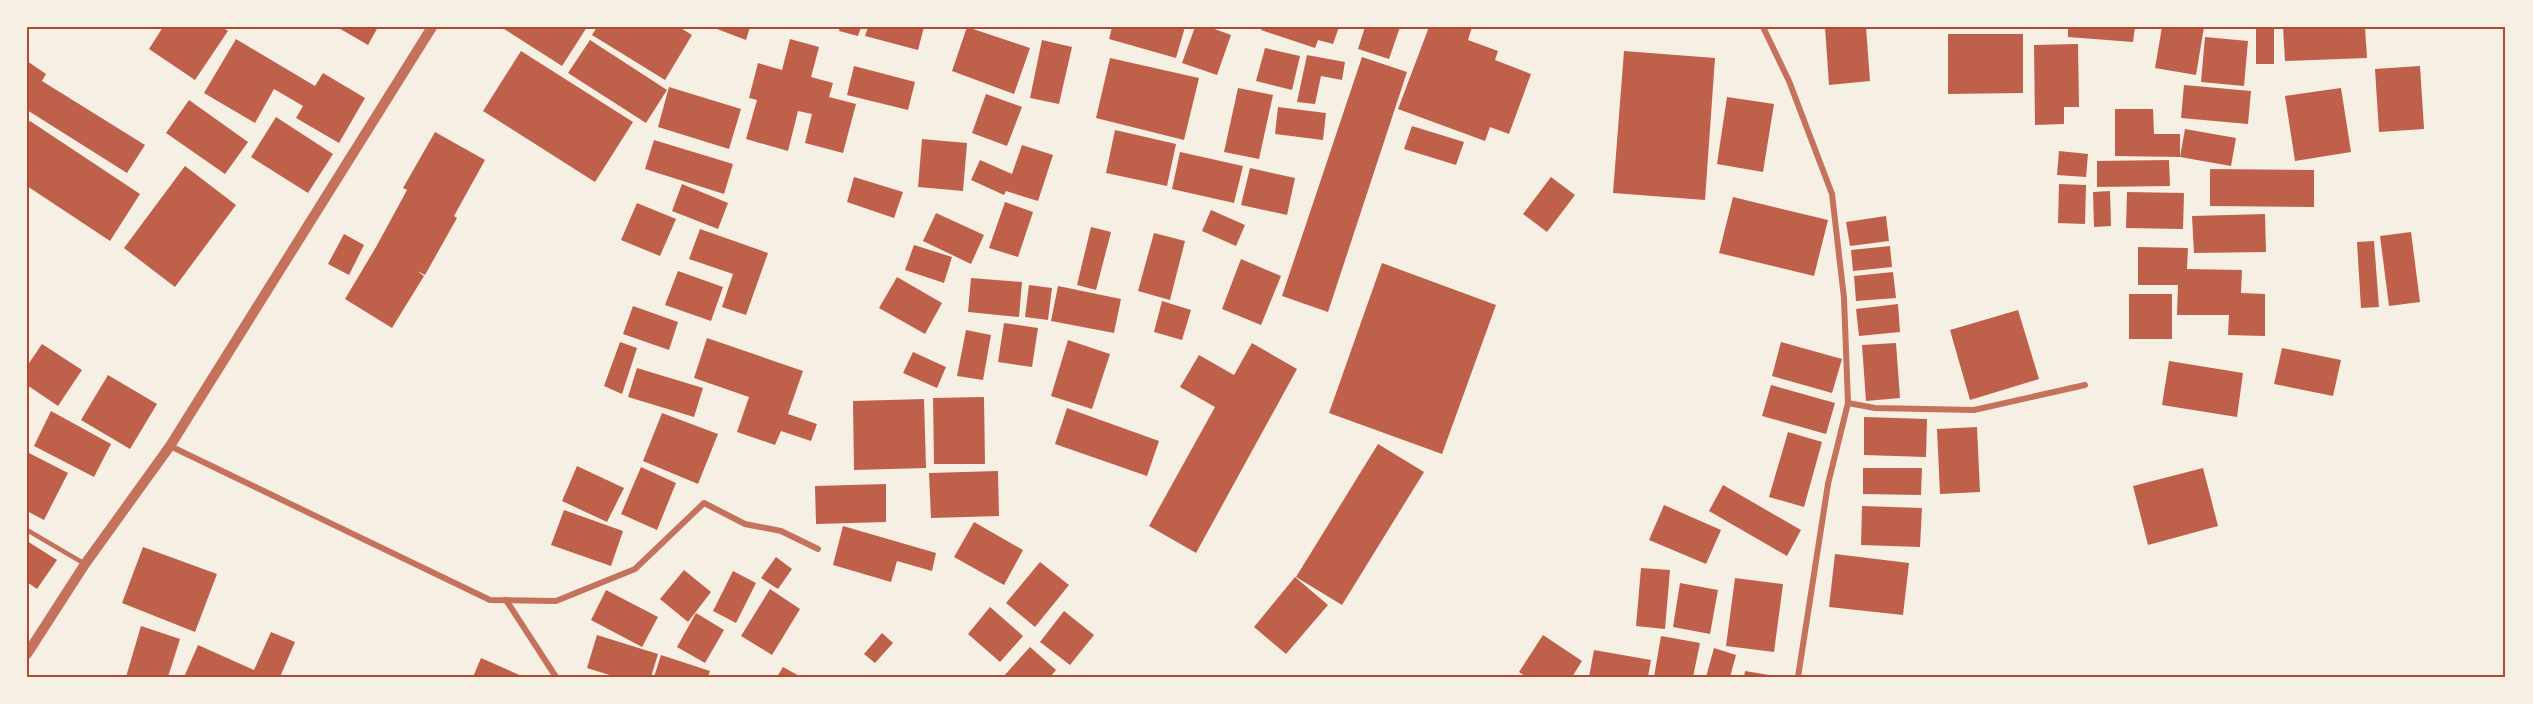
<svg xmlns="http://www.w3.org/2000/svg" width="2533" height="704" font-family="Lato,sans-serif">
  <rect width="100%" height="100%" fill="#f6efe4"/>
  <g fill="#bf614a">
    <polygon points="163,27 222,27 228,31 195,80 149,49"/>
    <polygon points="337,27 378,27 368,45"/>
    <polygon points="501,27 587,27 562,66"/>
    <polygon points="597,27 679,27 692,35 665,80 592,35"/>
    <polygon points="718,27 750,27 746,40 717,29"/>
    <polygon points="840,27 861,27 858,36 839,31"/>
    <polygon points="868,27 924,27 918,50 865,36"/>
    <polygon points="967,27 1030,48 1014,94 952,71"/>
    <polygon points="1112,27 1185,27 1176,58 1109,39"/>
    <polygon points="1195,27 1209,27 1231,35 1217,75 1182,63"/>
    <polygon points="1262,27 1339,27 1333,44 1318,40 1315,48 1261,30"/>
    <polygon points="1365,27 1400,27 1389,59 1358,49"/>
    <polygon points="1429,27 1472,27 1468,40 1498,51 1495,60 1531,74 1509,134 1490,127 1485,141 1398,109"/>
    <polygon points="1825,27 1866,27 1870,81 1829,85"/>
    <polygon points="2068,27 2135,27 2133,42 2068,37"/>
    <polygon points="2162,27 2204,27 2196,75 2155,68"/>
    <rect x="2256" y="27" width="18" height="37"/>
    <polygon points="2283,27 2365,27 2367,58 2285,61"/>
    <polygon points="1948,34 2023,34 2023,93 1948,94"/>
    <polygon points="2205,37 2248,41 2244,86 2201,82"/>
    <polygon points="236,39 315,86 323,73 365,98 339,143 296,118 303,106 274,89 255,123 204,93"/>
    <polygon points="790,39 819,47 811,77 833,83 829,97 856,104 843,153 805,143 812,114 798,111 788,151 746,139 757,100 749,98 758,63 782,70"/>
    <polygon points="590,40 667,90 646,123 568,73"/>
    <polygon points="1042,40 1072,47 1059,104 1030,98"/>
    <polygon points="2078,44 2079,107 2064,107 2064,124 2035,125 2034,45"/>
    <polygon points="1265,48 1300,56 1292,90 1256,81"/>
    <polygon points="521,51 633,122 595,182 483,111"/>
    <polygon points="1624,51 1715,58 1705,200 1613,193"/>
    <polygon points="1307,55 1345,62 1342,80 1321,76 1315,104 1297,102"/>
    <polygon points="1362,57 1407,72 1328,312 1282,296"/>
    <polygon points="1110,58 1199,78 1184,140 1096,118"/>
    <polygon points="27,61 46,74 42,81 145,145 127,173 27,110"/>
    <polygon points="854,66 915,82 908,110 847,95"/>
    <polygon points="2420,66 2424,129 2379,132 2375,69"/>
    <polygon points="2184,85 2251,91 2248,124 2181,118"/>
    <polygon points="669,87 741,109 729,149 658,127"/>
    <polygon points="1238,88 1273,95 1259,159 1224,152"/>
    <polygon points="2341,88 2351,152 2295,161 2285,96"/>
    <polygon points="986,94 1022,107 1007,146 972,133"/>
    <polygon points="1727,97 1774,104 1763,172 1717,164"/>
    <polygon points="189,100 248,142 225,174 166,133"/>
    <polygon points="1278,107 1326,113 1323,140 1275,134"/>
    <polygon points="2115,109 2153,109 2154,134 2180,134 2180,157 2185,129 2236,138 2231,166 2180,157 2115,156"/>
    <polygon points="276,117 333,154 308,193 251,157"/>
    <polygon points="30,121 140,194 110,241 27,186 27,126"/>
    <polygon points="1412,126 1464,142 1456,165 1404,149"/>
    <polygon points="1115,130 1176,144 1167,186 1106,173"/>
    <polygon points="435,132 485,160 454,216 457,218 425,275 417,271 424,276 392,328 345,299 376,247 407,190 403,188"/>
    <polygon points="922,139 967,143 963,191 918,187"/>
    <polygon points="654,140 733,164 724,194 645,169"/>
    <polygon points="1022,145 1053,155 1038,201 1006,191 1004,195 971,180 980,160 1012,174"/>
    <polygon points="2059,151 2088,154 2086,177 2057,175"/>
    <polygon points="1180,152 1243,166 1234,203 1172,189"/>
    <polygon points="2169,160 2170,186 2097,187 2097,161"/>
    <polygon points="185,166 236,205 175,287 124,248"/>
    <polygon points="1250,168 1295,178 1287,215 1241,205"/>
    <polygon points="2210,169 2314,170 2314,207 2210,206"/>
    <polygon points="854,177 903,192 894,218 847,202"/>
    <polygon points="1551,177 1575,195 1547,232 1523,214"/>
    <polygon points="682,184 728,203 718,229 672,211"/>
    <polygon points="2059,184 2086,185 2085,224 2058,223"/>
    <polygon points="2110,191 2111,226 2094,227 2093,192"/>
    <polygon points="2127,192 2184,193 2183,229 2126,228"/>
    <polygon points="1733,197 1828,220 1814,276 1719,253"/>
    <polygon points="1005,202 1033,212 1018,257 989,248"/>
    <polygon points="637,203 676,219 660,256 621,240"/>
    <polygon points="1211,210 1245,225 1236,246 1202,231"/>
    <polygon points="936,213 984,235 971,264 923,241"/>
    <polygon points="2265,214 2266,252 2194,253 2192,216"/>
    <polygon points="1886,216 1889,241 1850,246 1846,222"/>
    <polygon points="1091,227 1111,232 1096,290 1077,285"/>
    <polygon points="700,229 768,253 746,315 722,307 733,274 689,259"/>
    <polygon points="2411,232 2420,302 2389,306 2380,236"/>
    <polygon points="1154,233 1185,241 1170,300 1138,291"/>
    <polygon points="344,234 364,245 349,275 328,264"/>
    <polygon points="2374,241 2379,307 2361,308 2357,242"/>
    <polygon points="914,245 952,257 944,283 905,270"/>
    <polygon points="1890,246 1892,267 1853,271 1851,250"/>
    <polygon points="2138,247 2188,248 2187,269 2242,270 2241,293 2265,294 2265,336 2228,335 2229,315 2177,315 2178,285 2138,285"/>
    <polygon points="1241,259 1281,276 1261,325 1222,309"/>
    <polygon points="1382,263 1496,305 1442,454 1329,413"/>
    <polygon points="678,271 723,287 711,321 665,305"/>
    <polygon points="1893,272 1896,298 1856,301 1854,276"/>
    <polygon points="897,277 942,303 925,334 879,308"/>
    <polygon points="971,278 1022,282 1019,317 968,312"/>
    <polygon points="1029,285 1052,288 1048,320 1025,317"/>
    <polygon points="1058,286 1121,299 1114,333 1051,321"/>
    <rect x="2129" y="294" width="43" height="45"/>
    <polygon points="1162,301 1191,310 1182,340 1154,332"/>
    <polygon points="1898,304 1900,332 1859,336 1856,309"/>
    <polygon points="633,306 678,322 669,350 623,334"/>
    <polygon points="2018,310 2039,379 1970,400 1950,330"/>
    <polygon points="1004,323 1038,328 1032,367 998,362"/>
    <polygon points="966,330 991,335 983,380 957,376"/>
    <polygon points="707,338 803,371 788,414 817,424 811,441 781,431 775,445 737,432 749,397 694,378"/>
    <polygon points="1068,340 1110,354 1092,409 1051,396"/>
    <polygon points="620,342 637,348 622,394 604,386"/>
    <polygon points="1781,342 1842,359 1832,393 1772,376"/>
    <polygon points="1252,343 1297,369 1196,553 1149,526 1215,407 1180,387 1199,355 1234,375"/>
    <polygon points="1896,343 1900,398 1866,401 1862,345"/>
    <polygon points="42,344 82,370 58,406 27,385 27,366"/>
    <polygon points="2282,348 2341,360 2333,396 2274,384"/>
    <polygon points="913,352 946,367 937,388 903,373"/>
    <polygon points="2169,361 2243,373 2237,417 2162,405"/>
    <polygon points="637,368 703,388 694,417 628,397"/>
    <polygon points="108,375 157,404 130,449 81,420"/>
    <polygon points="1771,385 1835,403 1826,434 1762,416"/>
    <polygon points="984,397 985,464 934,464 933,398"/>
    <polygon points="924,399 926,468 854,470 853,401"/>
    <polygon points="1067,408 1159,441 1147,476 1055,444"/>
    <polygon points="51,411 111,444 94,477 34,446"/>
    <polygon points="662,413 718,434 698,484 643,461"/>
    <polygon points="1864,417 1927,419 1926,457 1864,455"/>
    <polygon points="1977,427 1980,492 1940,494 1937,429"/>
    <polygon points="1788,432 1822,442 1804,507 1769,497"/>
    <polygon points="1378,444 1424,472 1342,605 1296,577"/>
    <polygon points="27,452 68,473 44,520 27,511"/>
    <polygon points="577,466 624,488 607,522 562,501"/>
    <polygon points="641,467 676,483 657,530 621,514"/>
    <polygon points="1863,468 1922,468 1921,495 1863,494"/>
    <polygon points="2203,468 2218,526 2148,545 2133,486"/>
    <polygon points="998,471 999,516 931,518 929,473"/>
    <polygon points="886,484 886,522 816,524 815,486"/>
    <polygon points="1723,485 1801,530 1787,556 1709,511"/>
    <polygon points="1664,505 1721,530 1706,564 1649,540"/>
    <polygon points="1862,506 1922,508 1920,547 1861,545"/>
    <polygon points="564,510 623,531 611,566 551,545"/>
    <polygon points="974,522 1023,550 1004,585 954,557"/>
    <polygon points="843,526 936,553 932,571 897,561 891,582 833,565"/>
    <polygon points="27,541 57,560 37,589 27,582"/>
    <polygon points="143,547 217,574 195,632 122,603"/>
    <polygon points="1835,554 1909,563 1903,615 1829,607"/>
    <polygon points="776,557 792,569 778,589 761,578"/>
    <polygon points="1040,562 1069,585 1035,627 1006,603"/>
    <polygon points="1641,568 1670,570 1665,629 1636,626"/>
    <polygon points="684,570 711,592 688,622 660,599"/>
    <polygon points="733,571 756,583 736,623 713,611"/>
    <polygon points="1295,577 1328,605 1286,654 1254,627"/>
    <polygon points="1735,578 1783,584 1774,652 1726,646"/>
    <polygon points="1680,583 1718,590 1710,634 1673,627"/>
    <polygon points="770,589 800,609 772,655 741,636"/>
    <polygon points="606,590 658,617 642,647 591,620"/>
    <polygon points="990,607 1023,636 1000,662 968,634"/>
    <polygon points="1064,611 1094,635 1070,665 1040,642"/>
    <polygon points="696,613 724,630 705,663 677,647"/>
    <polygon points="141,626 180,639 168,677 126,677"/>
    <polygon points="271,632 295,642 280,677 184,677 198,645 254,670"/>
    <polygon points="882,633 893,643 875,663 864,654"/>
    <polygon points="597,635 658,654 651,677 616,677 587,668"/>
    <polygon points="1543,635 1582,661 1572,677 1527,677 1519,672"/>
    <polygon points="1661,636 1700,643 1693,677 1654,677"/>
    <polygon points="1030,647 1056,670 1050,677 1003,677"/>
    <polygon points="1714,648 1736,655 1730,677 1706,677"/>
    <polygon points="1594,650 1651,660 1648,677 1589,677"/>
    <polygon points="661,655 710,671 708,677 654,677"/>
    <polygon points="481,658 524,677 473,677"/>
    <polygon points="783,667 801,677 777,677"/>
    <polygon points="1745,671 1775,676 1775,677 1744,677"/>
  </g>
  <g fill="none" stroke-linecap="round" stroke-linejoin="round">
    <polyline stroke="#c5725c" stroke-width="4.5" points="27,530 85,564"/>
    <g stroke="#c5725c" stroke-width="6">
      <polyline points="1763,27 1789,81 1832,194 1844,298 1848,403 1828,484 1798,677"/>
      <polyline points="1848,403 1875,408 1974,410 2085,385"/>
      <polyline points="170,446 490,600 556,601 635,569 704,503 745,524 781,531 818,549"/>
      <polyline points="506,600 556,677"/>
    </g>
    <polyline stroke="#c5725c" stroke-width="10" points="27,654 85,564 170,446 432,27"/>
  </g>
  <rect width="2533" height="704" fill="none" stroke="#f6efe4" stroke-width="57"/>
  <rect x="28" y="28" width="2476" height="648" fill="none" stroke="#b5482f" stroke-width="2"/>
</svg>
